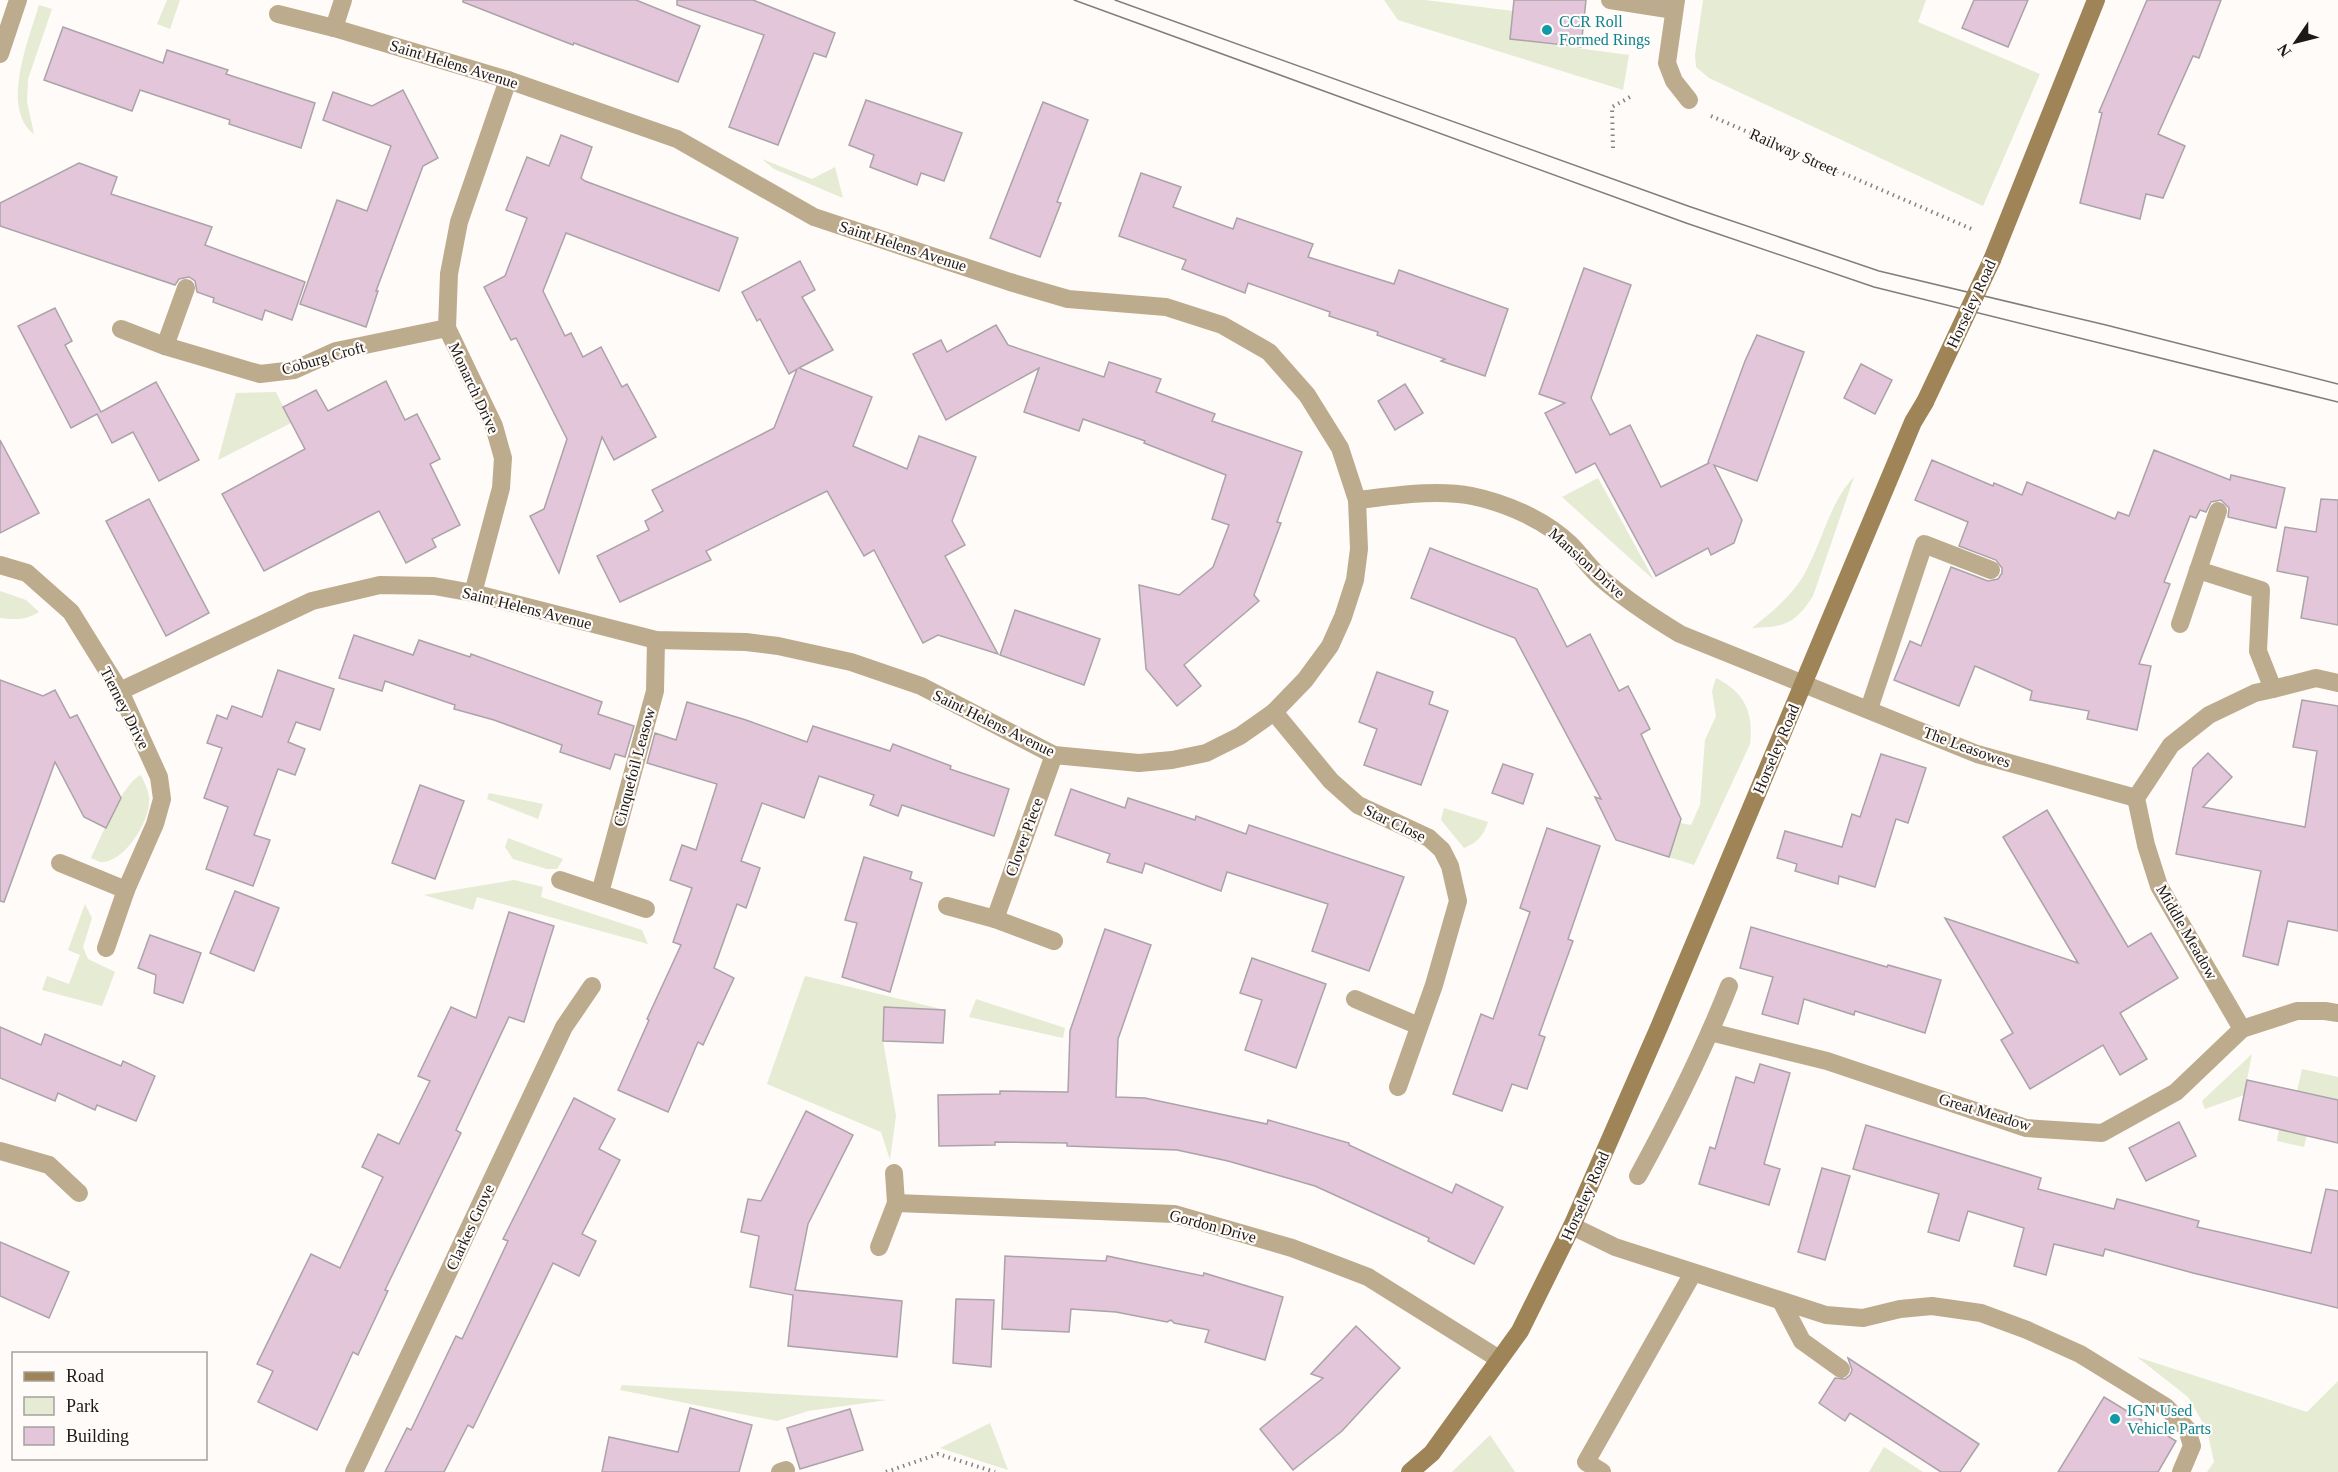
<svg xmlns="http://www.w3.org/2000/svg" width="2338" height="1472" font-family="Georgia,serif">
  <rect width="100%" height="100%" fill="#fefbf9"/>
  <g fill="#e6ebd3">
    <polygon points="167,0 180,0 170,29 157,24"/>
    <polygon points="1384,0 1425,0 1513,11 1510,39 1629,55 1623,90 1398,20"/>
    <polygon points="1703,0 1926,0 1918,22 2040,74 1983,206 1709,78 1696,67 1695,55"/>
    <path d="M39 5 52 9 28 79 27 102 34 134C0 108 29 39 39 5Z"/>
    <polygon points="762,159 812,179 835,167 843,198 774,169"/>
    <polygon points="276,392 291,423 218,460 236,393"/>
    <path d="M1854 477 1813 596C1795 624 1785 627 1752 628 1774 610 1796 593 1808 567 1823 538 1831 501 1854 477Z"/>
    <polygon points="1598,478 1654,580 1562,497"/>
    <path d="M0 591 26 600 39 612C27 620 15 620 0 618Z"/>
    <path d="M1716 678C1744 692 1754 712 1750 744L1694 865 1669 857 1680 823 1691 825 1700 805 1705 740 1716 716 1712 691Z"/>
    <path d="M141 775C144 782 148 789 149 797 152 818 125 864 100 862 97 861 94 859 91 858 101 838 122 783 141 775Z"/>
    <polygon points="489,793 543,804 538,819 487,799"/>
    <path d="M1444 808 1488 822C1483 836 1478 842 1464 848L1441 820Z"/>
    <polygon points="508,838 563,859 557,869 547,869 513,859 505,847"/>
    <polygon points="514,880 543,887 541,897 642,930 648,944 477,897 473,910 424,895"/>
    <polygon points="85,904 92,918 83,947 88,959 115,972 102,1006 42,990 47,976 69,984 80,955 68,950"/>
    <polygon points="805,976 945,1010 884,1008 883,1041 896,1116 890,1160 881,1132 767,1084"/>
    <polygon points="976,999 1065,1028 1063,1038 969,1017"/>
    <polygon points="2252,1054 2244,1095 2205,1109 2202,1101"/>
    <polygon points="2302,1069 2338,1077 2338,1116 2309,1127 2304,1147 2277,1141 2279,1129 2288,1130"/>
    <polygon points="2137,1357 2307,1412 2338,1381 2338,1472 2207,1472 2214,1462 2207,1430 2188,1397"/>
    <polygon points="622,1385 887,1400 808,1411 777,1421 620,1390"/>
    <polygon points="990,1423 1008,1470 940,1448"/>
    <polygon points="1490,1435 1515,1472 1452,1472"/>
    <polygon points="1884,1447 1923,1472 1869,1472"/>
  </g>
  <g fill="#e3c6d9" stroke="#aba3a8" stroke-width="1.5">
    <polygon points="463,0 636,0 700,26 678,82 574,43 573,45 463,2"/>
    <polygon points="677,0 753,0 835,33 826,57 814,53 778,145 729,127 764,35 677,5"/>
    <polygon points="1514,0 1586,0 1581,47 1510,39"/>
    <polygon points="1974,0 2028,0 2008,47 1962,28"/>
    <polygon points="2147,0 2221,0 2199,58 2193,56 2158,134 2185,146 2163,198 2146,194 2140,219 2080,203 2102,113 2099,112"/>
    <polygon points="63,27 163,63 167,50 228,70 226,74 315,103 301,148 229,124 230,120 140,90 132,111 44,80"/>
    <polygon points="403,90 438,158 423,166 376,291 378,291 366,327 300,304 337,200 367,211 391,146 323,120 333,92 372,106"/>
    <polygon points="866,100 962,133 944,181 921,173 917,185 870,167 874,155 849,145"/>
    <polygon points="1043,102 1088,120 1057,202 1061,203 1040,257 990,238"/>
    <polygon points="561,135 592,147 581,178 585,181 738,238 719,291 566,233 543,291 565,336 571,333 583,357 601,347 622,387 627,384 656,437 614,460 602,437 559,573 530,516 544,509 567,439 516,338 511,340 484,287 505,276 527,218 506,210 527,157 549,166"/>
    <polygon points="79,163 117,177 111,194 212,227 205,245 305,282 292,320 265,310 262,320 213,302 214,298 197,292 195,281 189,277 179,279 175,285 0,226 0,203"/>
    <polygon points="1141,173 1181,187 1173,207 1233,229 1237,218 1313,244 1308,257 1394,284 1399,270 1508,309 1485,376 1441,361 1445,359 1377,335 1378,332 1329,316 1330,312 1248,283 1245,293 1182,269 1186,260 1119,236"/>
    <polygon points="800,261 815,290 802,297 833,350 799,368 872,397 853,446 907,469 919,436 976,457 952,521 965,545 945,556 998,654 938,635 923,643 874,550 864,556 827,491 706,551 711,560 620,602 597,556 649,530 645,521 663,511 652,490 774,428 797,369 789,374 760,319 757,321 742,292"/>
    <polygon points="1584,268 1631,285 1591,398 1610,435 1630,425 1661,487 1709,463 1708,462 1745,361 1757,335 1804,352 1757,481 1714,465 1742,520 1734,543 1711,555 1708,548 1656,576 1595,463 1576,473 1545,413 1565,403 1539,394"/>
    <polygon points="55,308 72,341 65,345 101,412 156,382 199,460 159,481 133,432 112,443 97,414 71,428 18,326"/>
    <polygon points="996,325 1008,345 1104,377 1109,362 1161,379 1156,392 1215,414 1212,421 1302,452 1277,522 1281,523 1254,595 1259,601 1184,665 1201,686 1177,706 1146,669 1139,585 1179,595 1213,567 1229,525 1212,519 1226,475 1144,443 1145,441 1083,419 1079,431 1024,412 1039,368 946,420 913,354 941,340 947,352"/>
    <polygon points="1861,364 1892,380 1875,414 1844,398"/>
    <polygon points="386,381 405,420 417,414 440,459 430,464 460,525 432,539 436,547 406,563 379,511 264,571 222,494 305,449 283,407 316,390 328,411"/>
    <polygon points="1405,384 1423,413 1395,430 1378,401"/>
    <polygon points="0,440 39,513 0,533"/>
    <polygon points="2154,450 2230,480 2231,475 2285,488 2276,528 2228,517 2229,508 2221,500 2211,502 2206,512 2200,510 2196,518 2190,516 2164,582 2170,584 2139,664 2151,666 2137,730 2087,719 2089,711 2030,700 2032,691 1975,666 1959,706 1894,680 1910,641 1921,646 1951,567 1988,581 1998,579 2002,573 2002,568 1996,560 1959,546 1968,522 1915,500 1932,460 1993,486 1994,483 2022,495 2027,482 2115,519 2118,512 2129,516"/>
    <polygon points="149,499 209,613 166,636 106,521"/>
    <polygon points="2321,499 2338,500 2338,625 2301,618 2308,577 2277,571 2285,527 2316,532"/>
    <polygon points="1430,548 1537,589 1567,647 1590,634 1619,691 1628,686 1650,729 1641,734 1681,819 1669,857 1616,840 1595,797 1601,799 1515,638 1411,598"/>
    <polygon points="1015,610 1100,639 1084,685 1000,655"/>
    <polygon points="354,635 413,655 419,640 470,657 471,654 602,702 598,714 634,726 625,757 615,754 610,769 560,752 562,745 494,720 454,709 455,705 385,681 382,691 339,678"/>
    <polygon points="278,670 334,689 320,730 296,722 288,742 305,749 295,775 278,769 254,835 270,840 253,886 206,869 228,807 204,798 222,748 207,743 217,715 227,719 232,706 262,717"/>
    <polygon points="1377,672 1433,692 1429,704 1448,711 1421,785 1364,765 1377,729 1359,722"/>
    <polygon points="0,680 43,696 55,690 70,718 77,715 121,798 106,828 84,817 55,762 4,902 0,901"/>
    <polygon points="2302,700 2338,706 2338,931 2288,921 2278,965 2243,956 2261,871 2176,854 2193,768 2208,753 2232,777 2203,807 2305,827 2317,751 2293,747"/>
    <polygon points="687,702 746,720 807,742 813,726 890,751 893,744 951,766 950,769 1009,789 994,836 902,805 898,816 870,805 874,795 819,776 804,818 762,803 741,861 760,868 746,908 737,904 714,968 734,978 703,1045 698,1042 668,1112 618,1090 649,1020 647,1019 681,945 673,942 692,888 670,880 682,845 696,850 717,784 647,763 655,733 676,740"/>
    <polygon points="1881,754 1926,768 1908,823 1896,819 1875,887 1839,876 1838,884 1795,871 1797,864 1777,858 1785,831 1842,847 1852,814 1860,817"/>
    <polygon points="1503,764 1533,774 1523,804 1492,793"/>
    <polygon points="420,785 464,801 435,879 392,863"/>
    <polygon points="1071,789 1125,808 1128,798 1195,820 1196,816 1246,834 1249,825 1404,877 1369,971 1312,951 1328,904 1227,872 1221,891 1145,863 1142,873 1107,862 1110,854 1055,835"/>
    <polygon points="2047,810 2128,947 2151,933 2178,978 2120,1013 2147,1059 2120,1075 2103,1045 2030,1089 2001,1040 2013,1033 1945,918 2078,963 2003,837"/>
    <polygon points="1547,828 1600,846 1568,939 1573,941 1539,1035 1545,1037 1527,1089 1512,1084 1502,1111 1453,1094 1481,1014 1493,1019 1530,912 1520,908"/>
    <polygon points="864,857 912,872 910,879 922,883 890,992 842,977 857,923 845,920"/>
    <polygon points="235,891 279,908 254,971 210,953"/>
    <polygon points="509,912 554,926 524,1022 509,1017 456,1130 461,1133 385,1290 388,1291 358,1355 353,1352 317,1430 258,1402 273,1371 257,1364 311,1254 340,1268 383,1177 362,1167 378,1134 399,1144 430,1081 418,1076 451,1007 476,1018"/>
    <polygon points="1751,927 1887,967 1888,965 1941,980 1925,1033 1855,1011 1854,1015 1804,999 1798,1024 1762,1014 1773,977 1740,968"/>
    <polygon points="1105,929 1151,945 1118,1039 1116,1097 1145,1098 1267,1124 1268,1120 1349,1143 1349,1145 1452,1193 1456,1184 1503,1207 1474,1264 1428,1241 1429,1238 1315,1186 1228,1161 1177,1150 1067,1146 1067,1143 995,1142 995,1145 939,1146 938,1095 1000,1094 1000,1091 1068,1092 1070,1031"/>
    <polygon points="150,935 201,953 183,1003 154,993 156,975 138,968"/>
    <polygon points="1252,958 1326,984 1296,1068 1245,1050 1262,1000 1240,993"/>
    <polygon points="884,1007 945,1010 943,1043 883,1041"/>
    <polygon points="0,1027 41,1045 45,1034 121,1066 123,1061 155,1076 136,1121 97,1105 95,1110 58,1093 55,1101 0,1078"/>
    <polygon points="1760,1064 1790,1073 1764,1164 1780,1169 1769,1205 1699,1184 1710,1147 1715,1149 1736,1077 1754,1083"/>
    <polygon points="2247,1080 2338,1100 2338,1143 2239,1120"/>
    <polygon points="574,1098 615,1119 599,1149 620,1160 582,1234 596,1241 579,1276 553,1263 473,1428 468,1425 444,1472 385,1472 407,1428 411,1430 456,1336 462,1339 508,1241 503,1239"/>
    <polygon points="806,1111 853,1135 808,1224 795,1290 902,1301 897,1357 788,1346 793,1295 750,1287 759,1236 741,1232 748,1199 761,1201"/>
    <polygon points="2179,1122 2196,1156 2146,1181 2129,1148"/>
    <polygon points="1866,1125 2041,1178 2038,1189 2114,1209 2117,1199 2199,1221 2197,1227 2311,1253 2326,1189 2338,1191 2338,1308 2193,1273 2105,1249 2103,1256 2054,1244 2046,1275 2014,1266 2024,1228 1968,1211 1959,1241 1928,1232 1939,1194 1853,1169"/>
    <polygon points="1822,1168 1850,1176 1825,1260 1798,1252"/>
    <polygon points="0,1242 69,1272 49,1318 0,1296"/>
    <polygon points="1005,1256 1106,1261 1107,1256 1203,1276 1204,1273 1283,1297 1265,1360 1205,1342 1209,1330 1174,1323 1171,1320 1167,1322 1116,1312 1071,1309 1069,1332 1002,1329"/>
    <polygon points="956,1299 994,1300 991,1367 953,1363"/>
    <polygon points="1356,1326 1400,1368 1342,1431 1293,1470 1260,1429 1323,1378 1311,1374"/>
    <polygon points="1848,1358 1979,1444 1960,1472 1941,1472 1850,1413 1845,1421 1819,1403 1835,1378 1845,1379 1850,1375 1852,1370"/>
    <polygon points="2104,1397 2176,1441 2158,1472 2058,1472"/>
    <polygon points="690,1408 752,1425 739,1472 602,1472 609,1437 678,1452"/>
    <polygon points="850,1409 863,1450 800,1469 787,1428"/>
  </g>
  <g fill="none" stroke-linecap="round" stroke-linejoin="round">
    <g stroke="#868381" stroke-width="4" stroke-dasharray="1.5 4.5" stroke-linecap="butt">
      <polyline points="1711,116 1974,230"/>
      <polyline points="1613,148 1612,107 1630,97"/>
      <polyline points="886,1472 938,1454 995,1472"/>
    </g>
    <g stroke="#bdab8d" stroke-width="18">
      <polyline points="1610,0 1674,10"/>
      <polyline points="1572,1226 1615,1247 1826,1315 1863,1318 1900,1309 1932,1306 1981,1313 2027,1330 2080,1354 2166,1407 2187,1429 2192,1446 2181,1472"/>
      <polyline points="1781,1301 1802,1341 1841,1369"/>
      <polyline points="1602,1472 1586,1462 1693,1273"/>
    </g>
    <g stroke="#bdab8d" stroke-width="18">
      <polyline points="1676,0 1667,63 1674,81 1689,100"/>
      <polyline points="334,28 343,0"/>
      <polyline points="0,54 18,0"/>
      <polyline points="121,329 165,346 260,374 294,370 336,351 447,328"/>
      <polyline points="165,346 186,288"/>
      <path d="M1357 500C1394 496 1435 489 1472 496 1506 503 1545 520 1570 544 1581 555 1590 568 1601 578 1626 600 1652 617 1680 634L1977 754 2136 798"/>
      <polyline points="0,565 27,573 71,612 120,691 159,777 162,799 155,824 126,890 106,948"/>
      <polyline points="2198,570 2261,590 2258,651 2273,689"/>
      <polyline points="473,593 501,488 503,458 494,426 447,328 449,274 459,222 508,80"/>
      <polyline points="2180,624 2218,511"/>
      <polyline points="120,691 312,601 380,585 434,586 473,593 656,640 746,642 778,646 851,662 921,686 1054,755 1139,763 1172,760 1206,753 1240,736 1274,712 1305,680 1330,646 1343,617 1355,580 1359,549 1357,500 1340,448 1307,395 1269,352 1222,325 1166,307 1068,299 1010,282 814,217 677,139 508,80 334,28 278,14"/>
      <polyline points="1869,709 1924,544 1991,570"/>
      <polyline points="1274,712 1331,781 1358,805 1429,838 1442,850 1450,866 1458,901 1434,985 1398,1087"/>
      <polyline points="60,863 126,890"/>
      <polyline points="560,880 646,909"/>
      <polyline points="600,893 655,691 656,640"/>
      <polyline points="947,906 995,919 1054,755"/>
      <polyline points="995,919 1054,941"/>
      <polyline points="1355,999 1419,1026"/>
      <polyline points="2242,1029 2159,886 2146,845 2136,798 2171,745 2209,715 2255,693 2273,689 2316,678 2338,683"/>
      <polyline points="1710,1032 1827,1061 2026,1128 2102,1133 2176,1092 2242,1029 2297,1011 2325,1011 2338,1013"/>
      <polyline points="0,1151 49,1165 79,1193"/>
      <path d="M1638 1176C1672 1114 1703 1052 1729 986"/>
      <polyline points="896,1203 1174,1214 1292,1248 1368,1277 1499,1359"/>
      <polyline points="879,1247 896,1203 894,1173"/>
      <polyline points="354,1472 564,1027 592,986"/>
      <polyline points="780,1472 786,1470"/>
    </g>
    <g stroke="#9e8457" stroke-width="18">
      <polyline points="1992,260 2096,0"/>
      <polyline points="1410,1472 1432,1453 1520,1331 1572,1226 1660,1025 1913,422 1925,402"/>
    </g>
    <g stroke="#807d7b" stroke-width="1.5">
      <polyline points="1074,0 1686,223 1874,287 2338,402"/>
      <polyline points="1115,0 1688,206 1879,271 2106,325 2338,384"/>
    </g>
    <polyline stroke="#9e8457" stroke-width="18" points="1925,402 1992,260"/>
  </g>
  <g fill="#0f9aa8" stroke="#fefbf9" stroke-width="2">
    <circle cx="1547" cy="30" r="6"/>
    <circle cx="2115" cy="1419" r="6"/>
  </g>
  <g text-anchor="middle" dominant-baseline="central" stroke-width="4.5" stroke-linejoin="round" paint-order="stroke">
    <g font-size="16" fill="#0d838f" stroke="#fefbf9" text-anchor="start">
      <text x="1559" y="21">CCR Roll<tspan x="1559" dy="18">Formed Rings</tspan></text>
      <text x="2127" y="1410">IGN Used<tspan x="2127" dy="18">Vehicle Parts</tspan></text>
    </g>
    <g font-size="16" fill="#1c1917" stroke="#fefbf9">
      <text transform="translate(454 64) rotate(17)">Saint Helens Avenue</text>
      <text transform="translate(1794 152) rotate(24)">Railway Street</text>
      <text transform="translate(903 246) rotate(18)">Saint Helens Avenue</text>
      <text transform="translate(1971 304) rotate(-65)">Horseley Road</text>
      <text transform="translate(323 358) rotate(-16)">Coburg Croft</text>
      <text transform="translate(474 388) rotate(65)">Monarch Drive</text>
      <text transform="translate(1587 563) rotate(42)">Mansion Drive</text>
      <text transform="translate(527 608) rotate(14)">Saint Helens Avenue</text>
      <text transform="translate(125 708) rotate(63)">Tierney Drive</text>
      <text transform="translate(994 723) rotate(26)">Saint Helens Avenue</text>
      <text transform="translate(1967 747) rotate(20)">The Leasowes</text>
      <text transform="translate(1776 749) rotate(-67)">Horseley Road</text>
      <text transform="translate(634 767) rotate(-75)">Cinquefoil Leasow</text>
      <text transform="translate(1395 823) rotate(26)">Star Close</text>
      <text transform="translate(1024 837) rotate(-70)">Clover Piece</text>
      <text transform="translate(2187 932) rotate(60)">Middle Meadow</text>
      <text transform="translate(1985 1112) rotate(17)">Great Meadow</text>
      <text transform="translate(1585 1196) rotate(-66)">Horseley Road</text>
      <text transform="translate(1213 1226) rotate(15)">Gordon Drive</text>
      <text transform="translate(470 1227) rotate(-65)">Clarkes Grove</text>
    </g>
  </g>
  <rect x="12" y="1352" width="195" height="108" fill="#fefbf9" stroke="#a4a19f" stroke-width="1.5"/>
  <rect x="24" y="1372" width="30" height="9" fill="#9e8457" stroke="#a4a19f" stroke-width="1.5"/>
  <text x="66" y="1382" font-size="18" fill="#1c1917">Road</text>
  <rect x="24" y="1397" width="30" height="18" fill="#e6ebd3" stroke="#a4a19f" stroke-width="1.5"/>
  <text x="66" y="1412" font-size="18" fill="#1c1917">Park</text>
  <rect x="24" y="1427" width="30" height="18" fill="#e3c6d9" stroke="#a4a19f" stroke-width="1.5"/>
  <text x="66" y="1442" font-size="18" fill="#1c1917">Building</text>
  <g transform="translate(2296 42) rotate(235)" stroke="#fefbf9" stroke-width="4.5" paint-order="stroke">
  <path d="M0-4.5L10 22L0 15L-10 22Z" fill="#1c1917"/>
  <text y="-9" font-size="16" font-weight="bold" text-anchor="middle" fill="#1c1917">N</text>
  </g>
</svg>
